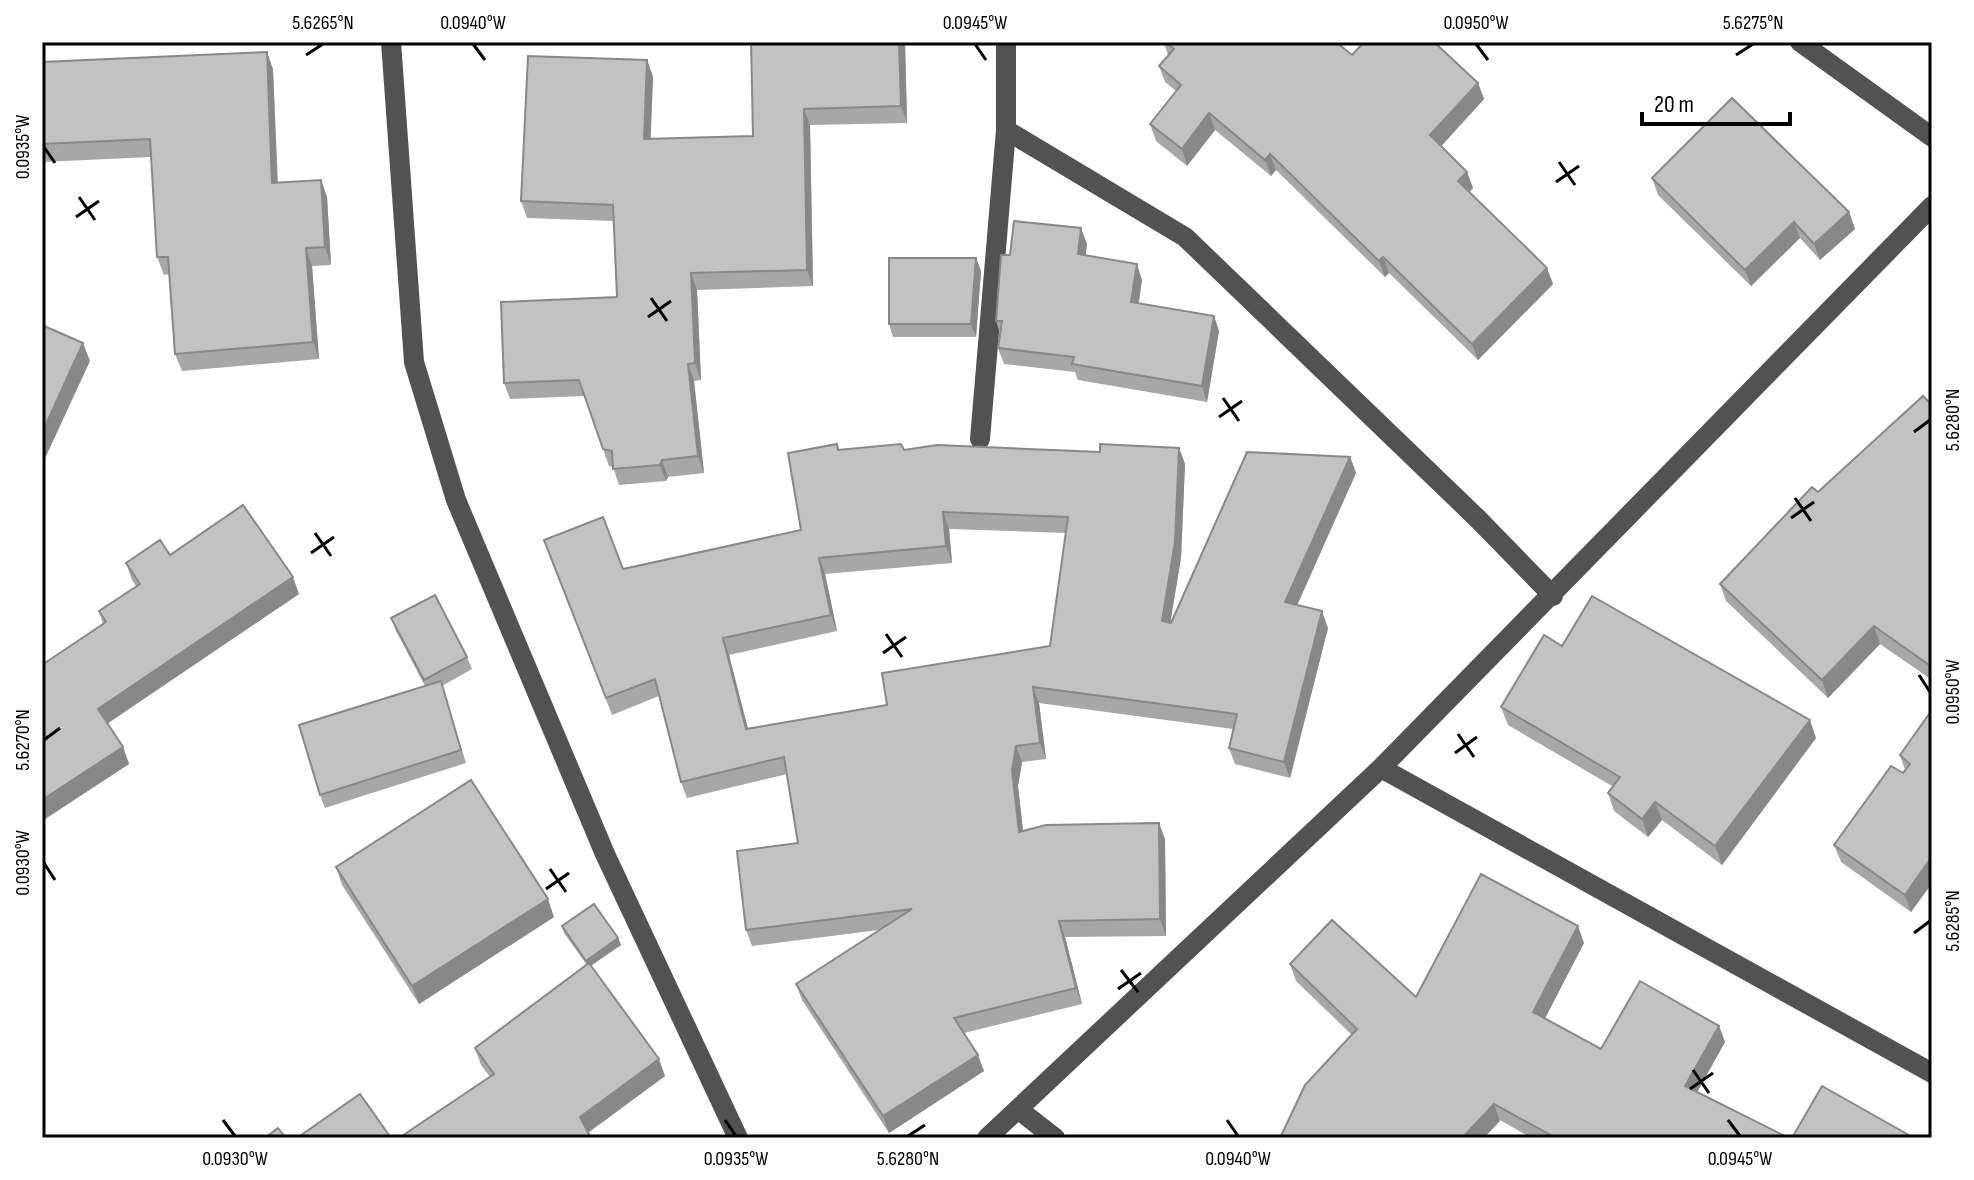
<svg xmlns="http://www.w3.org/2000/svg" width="1974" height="1180" font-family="'Sofia Sans Condensed',sans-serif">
  <rect width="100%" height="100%" fill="#fff"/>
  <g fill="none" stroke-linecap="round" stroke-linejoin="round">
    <g stroke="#525252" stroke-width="20">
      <polyline points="391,42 414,362 456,500 605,854 738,1138"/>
      <polyline points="1800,42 1932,137"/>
      <polyline points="1006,130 1185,237 1478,519 1553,596"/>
      <polyline points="980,439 1006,130 1006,42"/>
      <polyline points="1381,768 1932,1073"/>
      <polyline points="1019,1110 1055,1138"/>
      <polyline points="987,1138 1381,768 1932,206"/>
    </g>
  </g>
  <g fill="#a7a7a7" fill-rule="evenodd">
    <polygon points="751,42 905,42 907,123 810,125 813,286 697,290 701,380 694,381 704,473 668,477 666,481 619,485 613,467 609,466 584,396 510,399 504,383 617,297 614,221 527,218 521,201 647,60 653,77 650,139 753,136"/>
    <polygon points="1164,42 1336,42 1352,55 1478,83 1484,99 1441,146 1467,172 1473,188 1469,192 1553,284 1478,360 1389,273 1385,277 1276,170 1271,176 1215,130 1187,166 1156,141 1150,124 1176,91 1165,82 1159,66 1168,55"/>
    <polygon points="42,62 273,69 278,183 321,180 327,197 331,265 312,266 319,359 182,371 175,354 169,274 164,275 157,257 151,157 42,162"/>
    <polygon points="1652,178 1849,212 1855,229 1820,260 1800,238 1751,286 1658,195"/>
    <polygon points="1087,244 1085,255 1142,280 1139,303 1214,316 1219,331 1207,402 1078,380 1075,372 1004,364 998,348 1000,333 996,321 1010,255"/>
    <polygon points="976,258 981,271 976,337 893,337 889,324"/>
    <polygon points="1932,405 1932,680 1880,644 1828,698 1726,601 1720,584 1818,492"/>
    <path d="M837 444 840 450 1100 452 1179 448 1185 464 1181 558 1170 623 1350 457 1356 473 1297 605 1328 628 1290 778 1235 764 1229 748 1233 729 1039 703 1046 759 1022 762 1018 786 1023 831 1165 839 1166 936 1065 937 1082 1004 964 1033 984 1071 889 1133 802 1000 796 984 879 930 752 946 746 930 798 843 787 774 687 798 681 782 659 696 612 715 544 540 623 569 801 530ZM949 529 1066 533 1050 646 887 705 748 729 729 655 837 631 825 574 952 563Z"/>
    <polygon points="170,555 299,594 107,723 123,747 129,764 42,821 103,624 99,611 136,586 132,580 126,563"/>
    <polygon points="391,618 467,657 472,669 442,686 466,763 325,808 320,795 425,686 396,631"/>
    <polygon points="1562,646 1816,738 1722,865 1662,820 1648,837 1614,811 1608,793 1612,786 1508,725 1501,707"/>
    <polygon points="1932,710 1932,883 1911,912 1841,862 1834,845 1905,770 1900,755"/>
    <polygon points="336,867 554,917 419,1004 342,885"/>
    <polygon points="562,926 618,938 621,945 591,966 665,1076 588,1133 490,1077 481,1065 475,1048 587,965 564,933"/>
    <polygon points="1584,943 1545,1018 1601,1049 1719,1026 1725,1042 1697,1092 1789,1138 1531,1138 1352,1035 1296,981 1290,964 1416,997"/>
  </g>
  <g fill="#888">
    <polygon points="899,42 905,42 907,123 901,106"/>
    <polygon points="267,52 273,69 278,200 272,183"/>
    <polygon points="647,60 653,77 650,156 644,139"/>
    <polygon points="1478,83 1484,99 1436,152 1430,135"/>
    <polygon points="804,109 810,125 813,286 807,270"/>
    <polygon points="1209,113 1215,130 1187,166 1182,149"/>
    <polygon points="1270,154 1276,170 1271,176 1265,160"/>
    <polygon points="1467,172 1473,188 1464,197 1458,181"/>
    <polygon points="321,180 327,197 331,265 325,247"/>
    <polygon points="1849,212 1855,229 1820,260 1814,244"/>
    <polygon points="1794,222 1800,238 1751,286 1745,270"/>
    <polygon points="1081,228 1087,244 1084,270 1078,254"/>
    <polygon points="306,248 312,266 319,359 313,342"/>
    <polygon points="1383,257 1389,273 1385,277 1379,261"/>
    <polygon points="976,258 981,271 976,337 971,324"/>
    <polygon points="1137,264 1142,280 1136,317 1131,302"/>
    <polygon points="1547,268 1553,284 1478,360 1472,344"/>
    <polygon points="691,273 697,290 701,380 695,363"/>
    <polygon points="1214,316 1219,331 1207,402 1202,386"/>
    <polygon points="83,343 90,361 42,465 42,433"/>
    <polygon points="688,364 694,381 704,473 698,456"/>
    <polygon points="1179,448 1185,464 1181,558 1168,637 1162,621"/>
    <polygon points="1350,457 1356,473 1291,619 1285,602"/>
    <polygon points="662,460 668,477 666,481 660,465"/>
    <polygon points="943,512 949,529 952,563 946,546"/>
    <polygon points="819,558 825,574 837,631 831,615"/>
    <polygon points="293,577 299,594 104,726 98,709"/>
    <polygon points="1322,611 1328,628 1290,778 1284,762"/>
    <polygon points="1874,626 1880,644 1828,698 1822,680"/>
    <polygon points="723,638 729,655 752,745 746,729"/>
    <polygon points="1033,687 1039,703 1046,759 1040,743"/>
    <polygon points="1810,720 1816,738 1722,865 1715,846"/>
    <polygon points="1016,746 1022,762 1018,786 1025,848 1019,832 1012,770"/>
    <polygon points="123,747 129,764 42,821 42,800"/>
    <polygon points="1655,802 1662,820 1648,837 1642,819"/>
    <polygon points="1159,823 1165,839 1166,936 1160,919"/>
    <polygon points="1930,859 1932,864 1932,883 1911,912 1905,895"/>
    <polygon points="548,899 554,917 419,1004 412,986"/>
    <polygon points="1059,921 1065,937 1082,1004 1076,988"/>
    <polygon points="1578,926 1584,943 1540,1028 1533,1012"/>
    <polygon points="618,938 621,945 588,967 586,961"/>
    <polygon points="1719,1026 1725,1042 1691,1103 1685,1086"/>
    <polygon points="978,1055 984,1071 889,1133 883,1116"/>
    <polygon points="659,1059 665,1076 586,1134 580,1117"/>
    <polygon points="1494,1104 1500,1121 1484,1138 1462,1138"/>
  </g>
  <g fill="#c2c2c2" stroke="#888" stroke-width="2" fill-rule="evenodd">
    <polygon points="751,42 899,42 901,106 804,109 807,270 691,273 695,363 688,364 698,456 662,460 660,465 613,469 612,451 603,449 579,380 504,383 501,302 617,297 613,205 521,201 528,56 647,60 644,139 753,136"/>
    <polygon points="1166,42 1336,42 1352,55 1364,42 1434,42 1478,83 1430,135 1467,172 1458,181 1547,268 1472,344 1383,257 1379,261 1270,154 1265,160 1209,113 1182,149 1150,124 1181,85 1159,66 1174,49"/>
    <polygon points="267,52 272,183 321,180 325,247 306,248 313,342 175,354 168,257 157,257 150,139 42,144 42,62"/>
    <polygon points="1732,98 1849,212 1814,244 1794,222 1745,270 1652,178"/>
    <polygon points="1014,221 1081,228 1078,254 1137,264 1131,302 1214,316 1202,386 1072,364 1074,357 998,348 1002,321 996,321 1001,255 1010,255"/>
    <polygon points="889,258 976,258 971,324 889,324"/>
    <polygon points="42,325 83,343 42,433"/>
    <polygon points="1923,396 1932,405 1932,667 1874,626 1822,680 1720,584 1812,487 1818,492"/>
    <path d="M837 444 838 450 901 444 904 450 937 445 1100 452V444L1179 448 1175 542 1162 621 1171 623 1247 452 1350 457 1285 602 1322 611 1284 762 1229 748 1237 714 1033 687 1040 743 1016 746 1012 770 1019 832 1046 825 1159 823 1160 919 1059 921 1076 988 954 1018 978 1055 883 1116 796 984 912 909 746 930 737 851 798 843 784 757 681 782 655 679 606 698 544 540 603 517 623 569 801 530 788 453ZM943 512 1068 517 1050 646 882 673 887 705 746 729 723 638 831 615 819 558 946 546Z"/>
    <polygon points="243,505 293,577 98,709 123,747 42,800 42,665 106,622 99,611 140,584 126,563 160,540 170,555"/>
    <polygon points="435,595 467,657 424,680 391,618"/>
    <polygon points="1592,596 1810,720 1715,846 1655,802 1642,819 1608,793 1620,777 1501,707 1544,635 1562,646"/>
    <polygon points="441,681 461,750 320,795 299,725"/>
    <polygon points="1932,710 1932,861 1930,859 1905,895 1834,845 1891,766 1903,773 1910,764 1900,755"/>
    <polygon points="471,780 548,899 412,986 336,867"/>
    <polygon points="1481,874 1578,926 1533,1012 1601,1049 1640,981 1719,1026 1685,1086 1789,1138 1556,1138 1494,1104 1462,1138 1280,1138 1305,1085 1357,1029 1290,964 1332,920 1416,997"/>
    <polygon points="594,904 618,938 586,961 562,926"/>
    <polygon points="589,963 659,1059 580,1117 591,1138 399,1138 494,1074 475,1048"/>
    <polygon points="1822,1086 1914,1138 1792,1138"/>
    <polygon points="360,1094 391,1138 297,1138"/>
    <polygon points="278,1128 286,1138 265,1138"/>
  </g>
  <path fill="none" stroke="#000" stroke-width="3" d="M473 44 485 60M975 44 986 60M1476 44 1488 60M306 55 323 44M1736 55 1753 44M44 147 55 163M1559 162 1575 185M1556 182 1579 166M79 197 95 220M76 217 99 201M651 298 667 321M648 317 671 301M1223 398 1239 421M1219 417 1242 401M1914 432 1930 420M1795 498 1811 521M1791 518 1814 502M315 533 331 556M311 553 334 537M886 634 902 657M883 653 906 637M1919 675 1930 692M1458 734 1474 757M44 740 60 728M1455 753 1477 737M44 863 55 880M550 869 566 892M546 889 569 873M1914 933 1930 921M1121 970 1138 992M1118 989 1141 973M1693 1070 1709 1093M1690 1089 1713 1073M223 1120 235 1136M725 1120 736 1136M1227 1120 1238 1136M1728 1120 1740 1136M908 1136 925 1125"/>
  <rect width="1974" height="1180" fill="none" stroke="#ffffff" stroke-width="88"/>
  <path d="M1642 112v12h148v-12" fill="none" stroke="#000000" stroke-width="4"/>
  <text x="1654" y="112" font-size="24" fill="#000000" stroke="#ffffff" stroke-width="6" paint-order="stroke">20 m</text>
  <rect x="44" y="44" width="1886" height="1092" fill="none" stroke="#000" stroke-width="3"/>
  <g font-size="20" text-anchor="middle" fill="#000">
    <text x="323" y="29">5.6265°N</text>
    <text x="473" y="29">0.0940°W</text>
    <text x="975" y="29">0.0945°W</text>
    <text x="1476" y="29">0.0950°W</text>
    <text x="1753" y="29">5.6275°N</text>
    <text transform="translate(22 147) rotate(-90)" y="7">0.0935°W</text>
    <text transform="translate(1952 420) rotate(-90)" y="7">5.6280°N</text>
    <text transform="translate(1952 692) rotate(-90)" y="7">0.0950°W</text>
    <text transform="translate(22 740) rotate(-90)" y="7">5.6270°N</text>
    <text transform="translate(22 863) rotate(-90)" y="7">0.0930°W</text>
    <text transform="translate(1952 921) rotate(-90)" y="7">5.6285°N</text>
    <text x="235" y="1165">0.0930°W</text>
    <text x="736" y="1165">0.0935°W</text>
    <text x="908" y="1165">5.6280°N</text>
    <text x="1238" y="1165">0.0940°W</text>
    <text x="1740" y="1165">0.0945°W</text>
  </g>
</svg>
